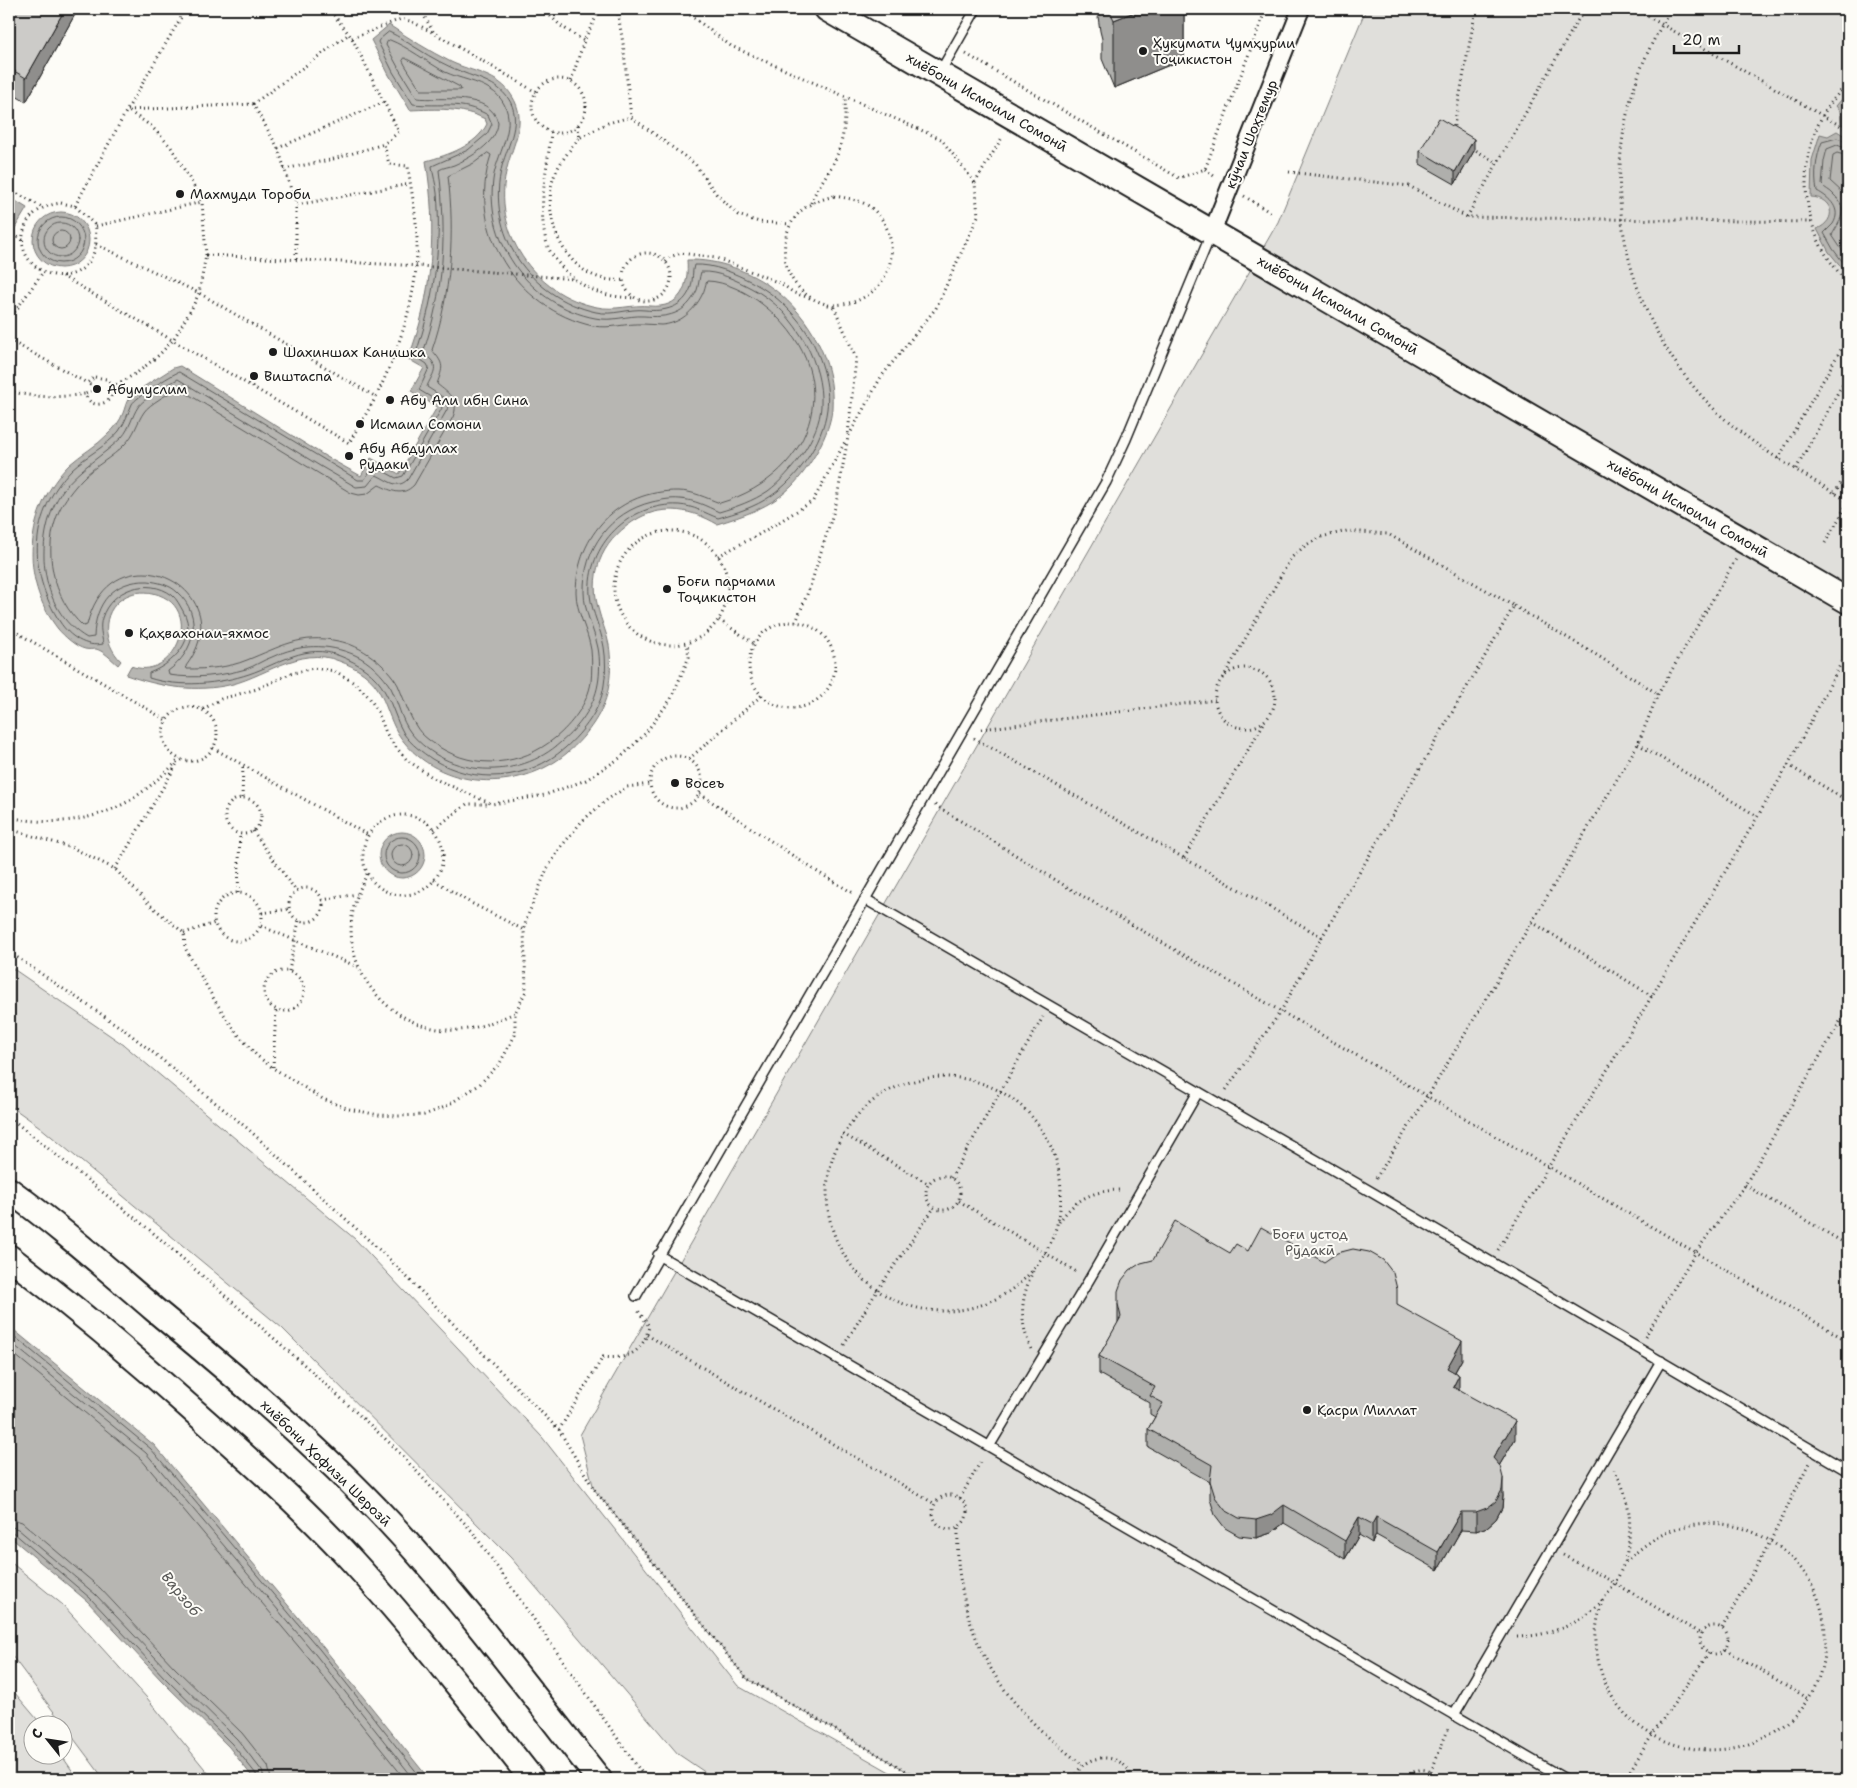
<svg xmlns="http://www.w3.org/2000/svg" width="1857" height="1788" font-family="'Shantell Sans',sans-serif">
  <rect width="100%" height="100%" fill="#fdfcf7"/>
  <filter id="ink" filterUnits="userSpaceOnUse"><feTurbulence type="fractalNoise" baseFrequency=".02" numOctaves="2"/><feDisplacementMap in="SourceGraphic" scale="10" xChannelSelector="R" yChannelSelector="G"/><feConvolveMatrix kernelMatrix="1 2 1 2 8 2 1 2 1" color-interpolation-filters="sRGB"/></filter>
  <g filter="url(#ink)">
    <g fill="#e0dfdb" stroke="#7e7e7c">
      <polygon points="1366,9 1848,9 1848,1779 920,1779 746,1678 594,1489 580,1435 1278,222"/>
      <polygon points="9,966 124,1045 355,1239 542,1437 738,1686 902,1779 715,1779 678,1754 511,1558 282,1328 40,1127 9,1105"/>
      <polygon points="9,1561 63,1605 147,1698 213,1779 104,1779 9,1652"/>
      <polygon points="9,1686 42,1725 32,1726 32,1756 62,1756 78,1779 9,1779"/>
    </g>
    <g fill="#b7b6b2" stroke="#797876">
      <path d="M389 25C409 38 429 51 451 62 472 72 499 74 512 96 528 121 513 143 507 168 491 231 534 295 597 307 615 311 632 304 650 306 681 309 689 286 687 260 718 259 750 271 775 290 810 317 835 362 832 408 831 433 809 469 791 487 771 507 743 516 717 524 693 510 665 504 639 518 605 537 588 569 598 608 601 621 607 633 609 645 611 657 611 672 609 684 606 710 587 736 567 753 519 793 440 791 401 738 392 726 388 709 381 695 374 678 356 667 339 661 299 644 262 680 224 686 190 692 158 686 126 675L131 666C175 683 207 606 153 593 143 591 132 592 123 598 100 613 103 643 121 661L118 665C112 660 104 651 96 649 93 649 89 650 85 649 76 647 64 636 58 629 19 579 25 509 69 465 81 454 97 446 108 434 115 428 120 421 123 413 125 408 126 402 129 398 134 392 164 374 173 368L180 366 325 456 361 476 371 458 399 474 437 407 411 391 424 368 408 359C433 296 437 228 426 161 448 155 476 146 487 124L485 119C462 107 436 109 410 110L389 75 371 40Z"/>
      <polygon points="1848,92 1848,128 1841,124 1840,111 1836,106"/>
      <path d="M1837 131 1848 138V275L1829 252 1817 229C1838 220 1833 198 1811 197L1812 160 1820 134 1828 136Z"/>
      <polygon points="9,197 27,208 15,228 9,224"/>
      <circle cx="61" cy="240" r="28"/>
      <circle cx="402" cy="855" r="23"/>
      <polygon points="9,1326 154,1445 323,1647 429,1779 254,1779 229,1747 162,1681 87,1601 9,1536"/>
    </g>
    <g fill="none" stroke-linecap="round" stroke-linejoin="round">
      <g stroke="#5a5a58" stroke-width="1">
        <path d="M389 32C399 36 409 44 418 49 432 58 447 66 462 72 479 79 496 82 508 98 523 120 508 144 502 166 485 233 530 298 596 312 613 316 629 308 645 310 664 312 684 308 691 287 693 280 692 271 694 265 714 264 734 273 752 282 777 295 797 315 811 339 822 360 830 385 827 409 823 442 798 478 771 496 755 507 736 513 718 518 705 513 694 506 679 505 630 502 586 545 590 595 592 613 601 629 604 647 606 658 606 674 604 685 601 709 583 732 565 748 527 781 475 785 432 759 422 752 411 744 404 734 396 721 393 705 385 692 376 674 358 663 340 656 306 642 279 664 249 674 219 684 180 688 149 678V673C173 664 199 639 183 611 180 606 177 599 172 595 148 577 111 589 102 618 99 628 102 635 103 644 86 648 69 636 60 622 27 571 29 513 72 469 87 455 106 447 119 431 125 423 128 413 132 404 135 398 172 374 179 372L358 480H364L374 466 396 478 403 476 442 408 439 402 419 390 429 368 427 364 415 356C433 304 442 248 437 193 436 184 433 175 432 166L468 150 487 134 492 124 488 115C461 100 441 107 413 104L393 72 378 42 379 40Z"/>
        <path d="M390 40C408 47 427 62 445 72 460 79 478 81 491 90 496 93 501 98 504 104 517 128 496 155 493 180 485 245 532 306 595 318 613 322 627 315 644 316 667 318 686 315 697 290 699 284 699 278 701 272 718 271 736 280 751 288 775 300 793 320 806 344 816 363 822 384 821 406 820 436 791 474 768 491 753 501 736 507 719 512 706 506 695 500 680 499 671 498 661 500 652 502 610 512 583 549 584 592 584 612 594 629 598 648 600 658 600 674 598 684 594 707 578 728 561 742 518 781 448 778 411 733 401 720 398 702 391 688 383 675 369 661 355 655 327 643 300 644 272 657 263 660 255 666 246 669 221 676 195 679 169 675L168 671C195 652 204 616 177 592 170 585 158 582 148 581 113 580 95 603 94 637L87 638C38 610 32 534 63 490 79 468 103 456 122 437 130 428 132 416 138 407 142 400 170 383 178 379L320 466 356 487 367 486 376 475C387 479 397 491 408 479L448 408 444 398 427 387C429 379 439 370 432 361 430 358 426 356 423 353 444 292 447 234 439 170 444 167 449 167 454 165 470 158 497 143 498 123 491 91 440 101 417 98L399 69 386 45 387 42Z"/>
        <polygon points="405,58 460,87 461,90 421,90 405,65 403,61"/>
        <path d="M1848 142 1837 138 1822 142C1816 156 1814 176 1817 191 1830 198 1842 209 1833 224 1830 227 1827 230 1824 233L1833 249 1848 269"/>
        <path d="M1848 149 1837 145 1827 149 1824 161 1822 185C1825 189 1830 190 1834 195 1849 209 1840 221 1832 235L1848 259"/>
        <path d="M488 153 491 155C466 231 517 309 593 326 611 329 626 323 643 324 649 324 655 325 661 325 680 324 694 311 702 295 705 290 705 285 707 281 725 281 748 293 762 304 848 370 819 474 720 503 706 498 693 491 678 491 619 490 577 534 576 592 576 612 588 630 591 650 592 660 592 672 591 682 588 703 571 725 555 738 521 766 476 770 439 747 430 741 421 735 416 726 408 713 404 699 398 685 387 665 361 645 338 641 301 633 280 647 247 660 228 668 207 669 187 669L186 666C245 588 111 524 87 625L83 626C52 598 42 549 59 511 64 500 73 489 81 480 94 466 112 458 125 444 135 434 137 422 144 412 149 404 170 393 178 388L351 493 359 495 367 494 379 485C392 491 402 497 414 485L453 417C460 400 449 394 437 384 443 367 445 365 432 350 451 294 455 234 448 176L474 163Z"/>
        <polyline points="1848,156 1837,153 1833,155 1830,181 1842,192 1848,204"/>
        <circle cx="61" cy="240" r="23"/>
        <circle cx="61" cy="240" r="17"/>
        <circle cx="61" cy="240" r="9"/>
        <circle cx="402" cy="855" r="18"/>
        <circle cx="402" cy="855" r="11"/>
        <polyline points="9,1332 151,1449 320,1650 422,1779"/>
        <polyline points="9,1341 146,1453 315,1654 414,1779"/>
        <polyline points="9,1350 141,1459 309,1659 405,1779"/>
        <polyline points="9,1518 22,1522 100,1588 175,1668 242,1733 268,1766 271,1779"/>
        <polyline points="9,1526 18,1529 95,1594 170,1673 237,1739 262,1771 264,1779"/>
        <polyline points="9,1532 14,1533 90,1598 165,1678 232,1744 256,1774 257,1779"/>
      </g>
      <defs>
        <g id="lane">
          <polyline points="939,74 976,9"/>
          <polyline points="865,899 1368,1190 1848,1471"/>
          <polyline points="658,1255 1565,1779"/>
          <polyline points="636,1296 1106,482 1126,439 1211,234"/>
          <polyline points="990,1445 1089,1280 1198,1092"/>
          <polyline points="1454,1715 1661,1361"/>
        </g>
        <polyline id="street" points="1212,232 1301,9"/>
        <g id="secondary">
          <path d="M827 9C1167 207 1508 403 1848 601"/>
          <path d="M9 1190C60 1227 107 1269 155 1310 236 1377 317 1445 389 1522 465 1603 531 1693 599 1779"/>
          <path d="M9 1257C73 1306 135 1358 195 1412 246 1457 297 1502 344 1552 411 1624 471 1702 532 1779"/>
        </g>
      </defs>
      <use href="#lane" stroke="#1c1c1c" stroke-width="12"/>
      <use href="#street" stroke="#1c1c1c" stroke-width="20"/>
      <use href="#secondary" stroke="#1c1c1c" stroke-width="28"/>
      <g stroke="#1c1c1c" stroke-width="3" stroke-dasharray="1 4" stroke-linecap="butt">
        <polyline points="420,9 434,33 536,92"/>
        <polyline points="543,9 561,26 584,41"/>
        <polyline points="617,9 623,43 631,117"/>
        <polyline points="682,9 731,46 941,139 975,183 978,216 936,308 881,377 848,437 836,504 810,587 796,622"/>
        <polyline points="1635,9 1848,130"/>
        <path d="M1672 9C1588 135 1607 302 1714 409 1753 447 1802 473 1848 501"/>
        <polyline points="352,38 401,19 410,21 432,32"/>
        <polyline points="966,54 1179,178 1205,169 1266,9"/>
        <circle cx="559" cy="106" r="27"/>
        <polyline points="571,81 584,41 600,9"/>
        <path d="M1848 84C1797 129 1793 212 1833 265 1838 271 1842 278 1848 283"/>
        <polyline points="253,104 349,34"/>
        <polyline points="128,110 253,104 278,148 384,102"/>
        <polyline points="578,125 579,138 608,123 631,117 695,164 717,195 738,215 759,222 791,224"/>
        <polyline points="1453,131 1476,9"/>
        <path d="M551 132C548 169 536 207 547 244 551 257 564 270 573 278"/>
        <path d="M579 138C568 153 554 168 551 188 545 232 573 285 624 280"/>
        <polyline points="278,148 296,205"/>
        <polyline points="1472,148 1497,163"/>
        <polyline points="284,169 330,160 384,144"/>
        <polyline points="1205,169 1214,176"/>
        <polyline points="1289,172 1409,186 1467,217 1811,222"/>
        <polyline points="975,183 1003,136"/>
        <polyline points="9,189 42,207"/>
        <path d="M834 196C846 198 857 199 867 205 900 226 899 277 866 296 855 303 845 304 833 305L834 307C822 303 809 299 800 289 779 268 779 230 802 210 812 202 823 199 834 196Z"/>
        <polyline points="1244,196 1271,213"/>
        <path d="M61 203 75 206 96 226C95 235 97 243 94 252 77 299 4 269 27 223 34 210 47 205 61 203Z"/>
        <path d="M811 203C816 188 827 176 834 162 844 141 846 119 845 97"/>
        <polyline points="75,206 127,110 186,9"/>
        <polyline points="1467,217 1584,9"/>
        <polyline points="96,226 202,202"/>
        <polyline points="9,232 23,240"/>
        <path d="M96 244 199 293 376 397C399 348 418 297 417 242 417 217 411 191 408 166L389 164 384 144 399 132 352 38 329 9"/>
        <circle cx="647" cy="277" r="24"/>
        <path d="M206 255 420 266 574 279C595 294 610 297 636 298"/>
        <polyline points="296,259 296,205 410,184"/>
        <polyline points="666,262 670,257 681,253 716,258 760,275 782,284 794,293 810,298"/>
        <polyline points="62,276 349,443 376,397"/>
        <polyline points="834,307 856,358 848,434"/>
        <polyline points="9,320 43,272"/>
        <polyline points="9,340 87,383"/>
        <path d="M95 377 106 379C113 385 113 391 110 399 100 407 90 406 85 394L97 389 87 383Z"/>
        <polyline points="112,387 137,373 159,355 173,340 192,308 199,293 206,255 202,202 192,183 171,147 151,126 127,110"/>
        <path d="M9 391C35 398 59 398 85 394"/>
        <polyline points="1778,459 1848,337"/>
        <polyline points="1796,469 1848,374"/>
        <polyline points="1835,493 1848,470"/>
        <circle cx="671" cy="588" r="57"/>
        <polyline points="1825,543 1848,503"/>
        <polyline points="718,556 758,535 813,501 846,440"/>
        <polyline points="1514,606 1595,654 1658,694"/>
        <polyline points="719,620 755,644"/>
        <circle cx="792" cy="665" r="43"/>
        <polyline points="9,628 166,720"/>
        <circle cx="1245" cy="698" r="30"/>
        <polyline points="1223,678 1291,558 1306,545 1321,537 1347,531 1388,534 1514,606 1322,937 1281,1011 1226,1090"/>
        <circle cx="190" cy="734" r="27"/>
        <polyline points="203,709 221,699 257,689 290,674 313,668 335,671 356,684 369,697 378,712 386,733 394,745 407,760 435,779 492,804 545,795 586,780 620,758 644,735 671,699 689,657 687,643"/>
        <polyline points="981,729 1215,700"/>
        <polyline points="974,738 1322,937"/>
        <polyline points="1638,744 1757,816"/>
        <polyline points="213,748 368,835"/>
        <circle cx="676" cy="782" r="26"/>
        <polyline points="689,759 762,695"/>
        <polyline points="1788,765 1848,801"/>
        <polyline points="700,794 816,871 853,893"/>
        <polyline points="242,798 243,765"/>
        <circle cx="243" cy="816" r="18"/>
        <polyline points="935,805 1067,887 1848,1341"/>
        <circle cx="403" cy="855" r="40"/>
        <path d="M9 817C50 826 92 822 129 801 147 790 164 774 180 759"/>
        <polyline points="9,829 73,848 115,869 149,904 184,933 185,948 215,1001 236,1032 257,1056 273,1068 323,1099 349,1109 379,1115 398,1116 424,1115 445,1107 479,1085 500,1063 515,1035 515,1013 526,991 524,930 526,920 547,869 561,847 582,821 608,799 627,787 650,784"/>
        <polyline points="434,829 467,804 490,804"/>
        <polyline points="253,831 296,891"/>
        <polyline points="1184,858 1264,723"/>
        <polyline points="115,869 178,762"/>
        <path d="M367 874C360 888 354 901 352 917 344 973 390 1026 446 1030 471 1032 493 1022 515 1013"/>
        <polyline points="434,880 469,902 524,930"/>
        <circle cx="306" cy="905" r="17"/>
        <polyline points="238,893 240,833"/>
        <circle cx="238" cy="917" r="24"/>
        <polyline points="322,900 357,894"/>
        <polyline points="262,913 289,909"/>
        <polyline points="1532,922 1652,996"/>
        <polyline points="261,926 358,967"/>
        <polyline points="184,933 215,923"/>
        <polyline points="9,952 126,1031 247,1128 386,1256 559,1430 594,1489 746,1678 920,1779"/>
        <circle cx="284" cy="991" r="20"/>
        <polyline points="289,971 299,920"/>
        <polyline points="273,1067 276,1010"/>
        <circle cx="944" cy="1194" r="117"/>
        <polyline points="9,1117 151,1231 309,1369 393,1446 472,1531 646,1779"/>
        <polyline points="843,1134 929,1184"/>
        <circle cx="943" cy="1193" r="17"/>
        <polyline points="951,1178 1043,1017"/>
        <polyline points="1376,1178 1428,1096 1638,744 1658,694 1736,559"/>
        <polyline points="1745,1185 1848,1245"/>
        <polyline points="959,1201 1078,1273"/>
        <path d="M1059 1222C1076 1198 1094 1190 1123 1190"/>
        <polyline points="1498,1250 1637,1021 1788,765 1848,650"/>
        <polyline points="647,1335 935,1504"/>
        <polyline points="1645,1337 1695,1253 1745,1185 1848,1008"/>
        <polyline points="844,1345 877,1291 934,1208"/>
        <path d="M1031 1349C1019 1320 1020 1300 1033 1271"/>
        <path d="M559 1430 603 1357C628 1360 644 1352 649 1326L637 1309"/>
        <circle cx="950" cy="1512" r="17"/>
        <polyline points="960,1498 982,1459"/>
        <path d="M958 1529C958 1543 957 1557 959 1571 971 1660 1013 1713 1083 1765"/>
        <polyline points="1563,1555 1615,1583 1701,1634"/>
        <path d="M1602 1600C1599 1614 1595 1627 1596 1641 1600 1755 1748 1788 1808 1699 1820 1681 1825 1659 1825 1638 1826 1561 1745 1503 1672 1530 1653 1538 1638 1550 1623 1564"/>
        <circle cx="1714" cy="1640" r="14"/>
        <polyline points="1722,1628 1771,1540 1809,1463"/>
        <path d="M1517 1637C1541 1636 1564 1630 1585 1616 1631 1584 1643 1516 1614 1470"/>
        <polyline points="1725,1649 1809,1699"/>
        <polyline points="1431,1772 1449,1727"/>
        <path d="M1075 1779C1080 1756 1112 1751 1127 1768 1129 1771 1131 1776 1132 1779"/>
        <path d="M1407 1779C1414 1767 1430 1766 1437 1779"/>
        <polyline points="1625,1779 1651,1737 1709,1653"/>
      </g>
      <use href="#lane" stroke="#fdfcf7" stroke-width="9"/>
      <use href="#street" stroke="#fdfcf7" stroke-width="16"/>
      <use href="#secondary" stroke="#fdfcf7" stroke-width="24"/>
    </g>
    <g fill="#afafac" stroke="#1c1c1c">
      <polygon points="9,9 78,9 26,102 9,92"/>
      <polygon points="1097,9 1184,9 1184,59 1114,88 1102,59 1102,39 1100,31"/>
      <polygon points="1420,151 1474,151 1455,184 1420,164"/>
      <polygon points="1248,1251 1397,1305 1462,1359 1455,1372 1459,1390 1515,1439 1499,1466 1503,1496 1502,1508 1496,1519 1487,1527 1476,1531 1461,1530 1438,1570 1376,1535 1372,1543 1359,1535 1345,1559 1284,1523 1271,1533 1256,1538 1239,1536 1225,1528 1215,1515 1210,1499 1210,1482 1148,1447 1148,1429 1155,1417 1150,1414 1150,1403 1099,1374 1099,1356 1118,1323 1118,1304 1230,1253"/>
    </g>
    <g fill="#8f8e8c" stroke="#1c1c1c">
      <polygon points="65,9 78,9 26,102 26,78"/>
      <polygon points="1142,9 1184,9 1184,59 1114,88 1114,20"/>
      <polygon points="1474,139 1474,151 1455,184 1455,172"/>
      <polygon points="1462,1341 1462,1359 1447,1386 1447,1368"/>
      <polygon points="1459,1375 1459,1393 1453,1387"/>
      <polygon points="1515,1421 1515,1439 1493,1476 1493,1458"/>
      <polygon points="1503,1478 1503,1496 1502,1508 1496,1519 1487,1527 1476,1531 1476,1512"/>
      <polygon points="1284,1505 1284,1523 1271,1533 1256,1538 1256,1520"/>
      <polygon points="1461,1512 1461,1530 1438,1570 1438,1552"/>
      <polygon points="1359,1517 1359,1535 1345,1559 1345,1541"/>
      <polygon points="1376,1517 1376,1535 1372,1543 1372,1524"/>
    </g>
    <g fill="#cccbc8" stroke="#1c1c1c">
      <polygon points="9,9 65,9 26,78 9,68"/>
      <polygon points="1109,9 1142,9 1114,20"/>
      <polygon points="1439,118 1474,139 1455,172 1420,151"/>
      <polygon points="1175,1221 1230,1253 1236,1244 1248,1251 1261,1227 1324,1262 1337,1253 1353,1249 1369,1252 1383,1260 1393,1273 1397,1289 1397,1305 1462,1341 1447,1368 1459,1375 1453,1387 1515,1421 1493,1458 1500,1466 1503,1478 1502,1490 1496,1501 1487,1508 1476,1512 1461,1512 1438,1552 1376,1517 1372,1524 1359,1517 1345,1541 1284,1505 1271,1515 1256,1520 1239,1518 1225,1510 1215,1497 1210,1481 1212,1465 1148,1429 1163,1403 1150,1396 1155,1387 1099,1356 1121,1317 1118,1304 1118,1291 1122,1280 1130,1270 1141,1263 1153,1260"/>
    </g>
  </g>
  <g fill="#1c1c1c" stroke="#fdfcf7" stroke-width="2">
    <circle cx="1143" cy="51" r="5"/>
    <circle cx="180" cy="194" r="5"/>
    <circle cx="273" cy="352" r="5"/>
    <circle cx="254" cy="376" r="5"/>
    <circle cx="97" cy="389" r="5"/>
    <circle cx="390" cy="400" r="5"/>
    <circle cx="360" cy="424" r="5"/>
    <circle cx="349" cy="456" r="5"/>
    <circle cx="667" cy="589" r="5"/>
    <circle cx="129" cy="633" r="5"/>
    <circle cx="675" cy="783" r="5"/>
    <circle cx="1307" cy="1410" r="5"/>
  </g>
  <g text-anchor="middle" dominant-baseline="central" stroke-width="4" stroke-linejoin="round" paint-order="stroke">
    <g font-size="14" fill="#1c1c1c" stroke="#fdfcf7" text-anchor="start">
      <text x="1153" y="43">Ҳукумати Ҷумҳурии<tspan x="1153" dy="16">Тоҷикистон</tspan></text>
      <text x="190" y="194">Махмуди Тороби</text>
      <text x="283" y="352">Шахиншах Канишка</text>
      <text x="264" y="376">Виштаспа</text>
      <text x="107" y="389">Абумуслим</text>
      <text x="400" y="400">Абу Али ибн Сина</text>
      <text x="370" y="424">Исмаил Сомони</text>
      <text x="359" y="448">Абу Абдуллах<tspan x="359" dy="16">Рудаки</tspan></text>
      <text x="677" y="581">Боғи парчами<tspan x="677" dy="16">Тоҷикистон</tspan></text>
      <text x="139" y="633">Қаҳвахонаи-яхмос</text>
      <text x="685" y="783">Восеъ</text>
      <text x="1317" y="1410">Қасри Миллат</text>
    </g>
    <g font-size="14" fill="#1c1c1c" stroke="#fdfcf7">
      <text transform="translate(987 102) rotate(30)">хиёбони Исмоили Сомонӣ</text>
      <text transform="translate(1251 134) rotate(-68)">кӯчаи Шоҳтемур</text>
      <text transform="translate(1338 305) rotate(30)">хиёбони Исмоили Сомонӣ</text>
      <text transform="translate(1688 508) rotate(30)">хиёбони Исмоили Сомонӣ</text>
      <text transform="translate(326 1463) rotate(44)">хиёбони Ҳофизи Шерозӣ</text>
    </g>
    <g font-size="14" fill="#575655" stroke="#fdfcf7">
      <text x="1310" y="1234">Боғи устод<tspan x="1310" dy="16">Рӯдакӣ</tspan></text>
    </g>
    <g font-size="15" font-style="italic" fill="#5a5a58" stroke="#fdfcf7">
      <text transform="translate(181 1594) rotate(51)">Варзоб</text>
    </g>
  </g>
  <rect width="1857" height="1788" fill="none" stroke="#fdfcf7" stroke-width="30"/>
  <rect x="15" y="15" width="1827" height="1758" fill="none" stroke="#1c1c1c" stroke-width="2" filter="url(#ink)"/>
  <g transform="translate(48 1740) rotate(300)"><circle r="24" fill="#fdfcf7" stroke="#a3a29f"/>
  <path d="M0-4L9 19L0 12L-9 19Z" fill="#1c1c1c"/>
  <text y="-8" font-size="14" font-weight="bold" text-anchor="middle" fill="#1c1c1c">С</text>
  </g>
  <path d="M1674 45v8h65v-8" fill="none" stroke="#1c1c1c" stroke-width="2.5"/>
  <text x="1682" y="45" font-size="15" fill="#1c1c1c" stroke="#fdfcf7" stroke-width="4" paint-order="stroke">20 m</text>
</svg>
